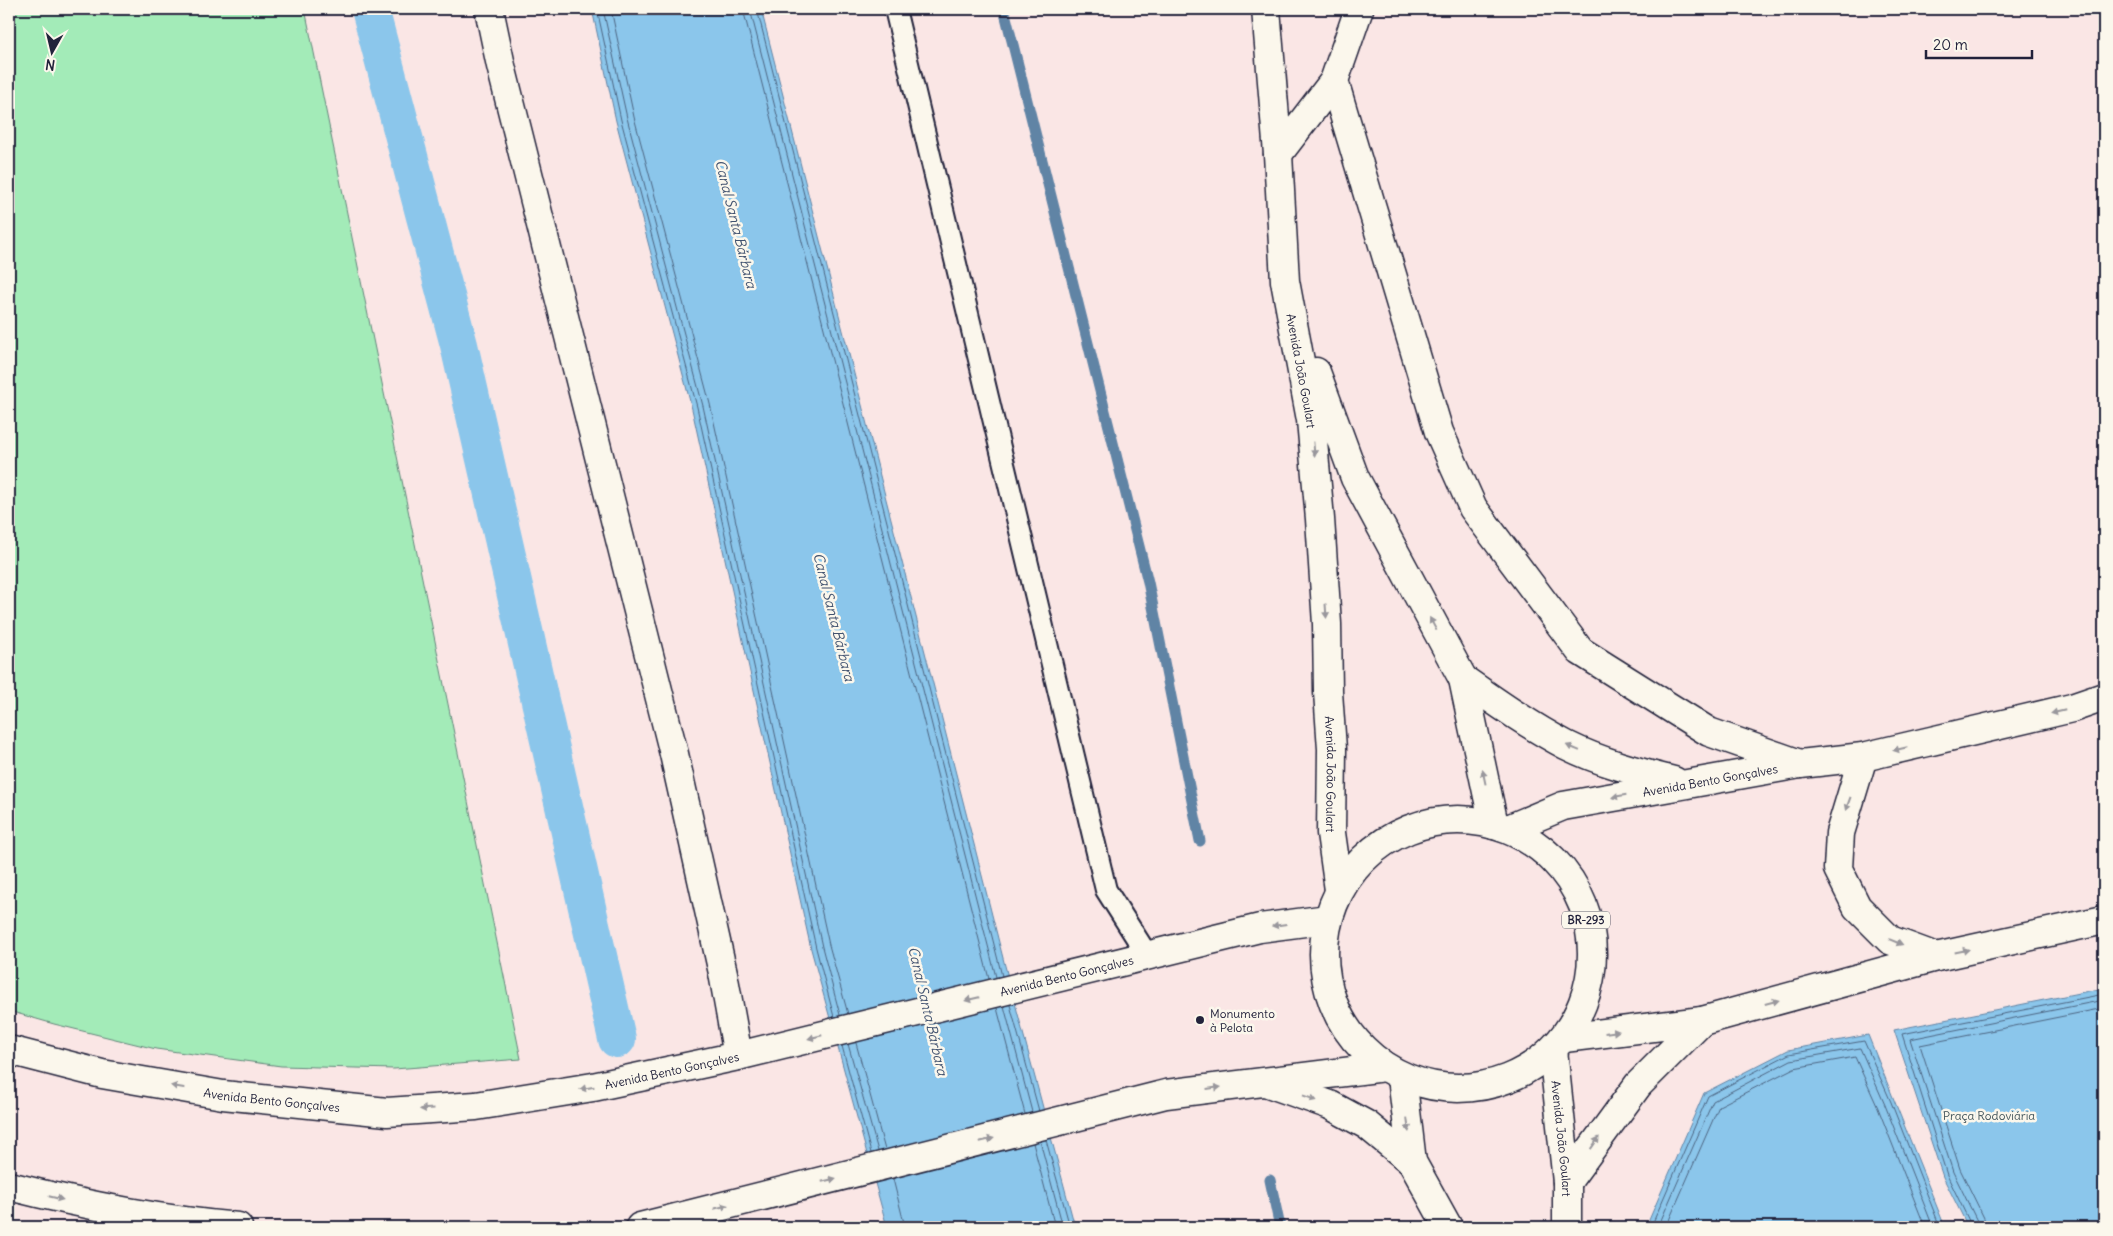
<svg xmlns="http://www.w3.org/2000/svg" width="2113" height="1236" font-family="Delius,sans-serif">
  <rect width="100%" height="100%" fill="#fae6e5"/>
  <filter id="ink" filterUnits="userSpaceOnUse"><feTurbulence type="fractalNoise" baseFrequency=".02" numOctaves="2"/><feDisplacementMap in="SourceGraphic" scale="10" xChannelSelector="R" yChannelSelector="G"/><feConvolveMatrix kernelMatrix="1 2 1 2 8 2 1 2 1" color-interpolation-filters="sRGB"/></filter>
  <g filter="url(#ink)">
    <polygon fill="#a3ebb8" stroke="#62867a" points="9,9 305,9 521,1059 394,1069 281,1066 156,1049 54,1024 9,1011"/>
    <g fill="#8bc6eb" stroke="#6184a5">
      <polygon points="592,9 761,9 1004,962 1075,1227 887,1227 811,949 692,409 616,121"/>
      <polygon points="2104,988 2104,1227 1968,1227 1943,1177 1894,1030"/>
      <polygon points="1868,1035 1945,1227 1646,1227 1704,1093 1788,1050"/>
    </g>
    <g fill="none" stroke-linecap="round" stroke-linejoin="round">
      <g stroke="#4c6481" stroke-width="1">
        <polyline points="597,9 621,120 697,407 816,948 834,1017"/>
        <polyline points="603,9 627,118 703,406 822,947 840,1015"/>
        <polyline points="611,9 634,117 710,404 829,945 848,1014"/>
        <polyline points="743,9 989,979"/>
        <polyline points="750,9 996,977"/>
        <polyline points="757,9 1002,976"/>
        <polyline points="1010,1005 1039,1111"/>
        <polyline points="1004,1006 1032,1112"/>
        <polyline points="997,1008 1025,1114"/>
        <polyline points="856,1043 885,1150"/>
        <polyline points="848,1044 878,1151"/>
        <polyline points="842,1046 871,1153"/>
        <polyline points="1046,1140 1070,1227"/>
        <polyline points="1040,1141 1063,1227"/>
        <polyline points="1033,1143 1055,1227"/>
        <polyline points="893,1179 905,1227"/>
        <polyline points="1651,1227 1708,1096 1789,1054 1864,1041 1891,1102 1940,1227"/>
        <polyline points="1658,1227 1713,1101 1791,1060 1860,1048 1885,1105 1933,1227"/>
        <polyline points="1666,1227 1719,1106 1794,1068 1855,1057 1878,1108 1925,1227"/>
        <polyline points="1972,1227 1947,1175 1902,1034 2104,994"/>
        <polyline points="1978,1227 1977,1221 1953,1172 1910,1039 2104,1000"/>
        <polyline points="1986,1227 1984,1218 1960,1169 1920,1045 2104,1008"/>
      </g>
      <g stroke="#6184a5" stroke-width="11">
        <polyline points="1004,9 1148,582 1200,841"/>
        <polyline points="1270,1180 1280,1227"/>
      </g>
      <polyline stroke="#8bc6eb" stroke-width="38" points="370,9 459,345 617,1039"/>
      <defs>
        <polyline id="service" points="895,9 1106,890 1148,956"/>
        <g id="minor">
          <polyline points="489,9 501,66 674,754 723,973 738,1056"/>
          <polyline points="1334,81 1439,432 1473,508 1580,651 1709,732 1800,764"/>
          <polyline points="1278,154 1334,81 1359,9"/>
        </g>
        <g id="secondary">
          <path id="s1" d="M1266 9 1278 154 1285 281 1311 420 1320 519 1327 624 1328 692 1332 749 1331 833 1339 890"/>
          <polyline points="1316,372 1355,478 1463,679 1494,825"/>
        </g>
        <g id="primary">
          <path d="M1463 679C1496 702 1530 726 1566 745 1600 762 1638 772 1674 781"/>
          <polyline points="1863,757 1840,833 1838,869 1857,907 1890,940 1936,957"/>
          <circle cx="1458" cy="954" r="134"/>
          <path id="s2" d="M1508 829 1563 806 1800 764 1863 757 2072 708 2104 697"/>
          <polyline points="1564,1038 1702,1021 1936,957 2104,920"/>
          <path id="s3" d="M9 1050 102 1074 223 1095 387 1112 476 1106 593 1087 738 1056 1260 928 1328 919"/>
          <path id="s4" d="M1553 1050 1567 1182V1227"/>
          <polyline points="1402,1077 1412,1162 1448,1227"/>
          <polyline points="1268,1083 1330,1105 1367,1125 1412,1162"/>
          <polyline points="1567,1182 1638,1085 1702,1021"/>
          <path d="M9 1186C84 1205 160 1220 238 1227"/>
          <polyline points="640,1227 1166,1094 1385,1067"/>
        </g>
      </defs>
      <use href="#service" stroke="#22223b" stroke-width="24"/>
      <use href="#minor" stroke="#22223b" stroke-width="31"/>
      <use href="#secondary" stroke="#22223b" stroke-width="31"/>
      <use href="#primary" stroke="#22223b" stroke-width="31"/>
      <use href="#service" stroke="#fbf7ec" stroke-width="20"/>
      <use href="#minor" stroke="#fbf7ec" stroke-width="28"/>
      <use href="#secondary" stroke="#fbf7ec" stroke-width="28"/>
      <use href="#primary" stroke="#fbf7ec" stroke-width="28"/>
    </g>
    <defs><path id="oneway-solid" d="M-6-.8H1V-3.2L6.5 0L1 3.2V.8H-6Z" transform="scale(1.25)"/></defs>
    <g fill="#99979c">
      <use href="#oneway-solid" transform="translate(1314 449) rotate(85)"/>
      <use href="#oneway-solid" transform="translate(1326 611) rotate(86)"/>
      <use href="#oneway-solid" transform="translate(1433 624) rotate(-118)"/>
      <use href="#oneway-solid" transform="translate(2058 712) rotate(167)"/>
      <use href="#oneway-solid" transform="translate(1573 748) rotate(-157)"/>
      <use href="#oneway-solid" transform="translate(1900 749) rotate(167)"/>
      <use href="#oneway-solid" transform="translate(1484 777) rotate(-102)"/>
      <use href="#oneway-solid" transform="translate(1619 796) rotate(170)"/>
      <use href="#oneway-solid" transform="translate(1848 804) rotate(110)"/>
      <use href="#oneway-solid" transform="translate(1279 925) rotate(172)"/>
      <use href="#oneway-solid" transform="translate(1896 942) rotate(22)"/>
      <use href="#oneway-solid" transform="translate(1962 951) rotate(-12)"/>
      <use href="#oneway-solid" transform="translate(972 999) rotate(166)"/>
      <use href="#oneway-solid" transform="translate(1772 1002) rotate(-15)"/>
      <use href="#oneway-solid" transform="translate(1612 1032) rotate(-7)"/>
      <use href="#oneway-solid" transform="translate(815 1037) rotate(166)"/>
      <use href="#oneway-solid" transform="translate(178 1087) rotate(-170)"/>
      <use href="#oneway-solid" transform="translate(587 1088) rotate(170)"/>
      <use href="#oneway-solid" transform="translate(1214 1088) rotate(-7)"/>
      <use href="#oneway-solid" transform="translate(1310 1098) rotate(20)"/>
      <use href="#oneway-solid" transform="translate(427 1109) rotate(176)"/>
      <use href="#oneway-solid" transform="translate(1408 1125) rotate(83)"/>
      <use href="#oneway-solid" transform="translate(987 1140) rotate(-14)"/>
      <use href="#oneway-solid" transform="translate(1595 1143) rotate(-55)"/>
      <use href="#oneway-solid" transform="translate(829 1180) rotate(-14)"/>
      <use href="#oneway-solid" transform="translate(56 1198) rotate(14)"/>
      <use href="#oneway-solid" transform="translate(721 1207) rotate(-14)"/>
    </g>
  </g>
  <circle fill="#22223b" stroke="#fbf7ec" stroke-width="2" cx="1200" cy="1020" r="5"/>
  <g text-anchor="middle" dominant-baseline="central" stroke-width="5" stroke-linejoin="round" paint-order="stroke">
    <rect fill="#fbf7ec" stroke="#636270" stroke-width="1" x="1562" y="911.5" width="48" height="17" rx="4"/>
    <g font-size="11" font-weight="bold" fill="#22223b">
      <text x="1586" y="920">BR-293</text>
    </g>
    <g font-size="12" fill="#22223b" stroke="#fbf7ec">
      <text stroke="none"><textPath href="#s1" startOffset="364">Avenida João Goulart</textPath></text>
      <text stroke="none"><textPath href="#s1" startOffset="769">Avenida João Goulart</textPath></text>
      <text stroke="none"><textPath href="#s2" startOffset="209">Avenida Bento Gonçalves</textPath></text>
      <text stroke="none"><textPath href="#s3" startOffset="1078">Avenida Bento Gonçalves</textPath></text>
      <text stroke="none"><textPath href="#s3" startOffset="672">Avenida Bento Gonçalves</textPath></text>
      <text stroke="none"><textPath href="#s3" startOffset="268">Avenida Bento Gonçalves</textPath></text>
      <text stroke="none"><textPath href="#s4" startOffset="89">Avenida João Goulart</textPath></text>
    </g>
    <g font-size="12" fill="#22223b" stroke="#fbf7ec" text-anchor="start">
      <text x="1210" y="1013">Monumento<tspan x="1210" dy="14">à Pelota</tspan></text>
    </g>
    <g font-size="12" fill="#42545a" stroke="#fbf7ec">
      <text x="1989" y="1115">Praça Rodoviária</text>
    </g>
    <g font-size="14" font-style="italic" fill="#425370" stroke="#fbf7ec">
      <text transform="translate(736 224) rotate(76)">Canal Santa Bárbara</text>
      <text transform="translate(834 617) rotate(76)">Canal Santa Bárbara</text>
      <text transform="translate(928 1011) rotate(77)">Canal Santa Bárbara</text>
    </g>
  </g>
  <rect width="2113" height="1236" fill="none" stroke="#fbf7ec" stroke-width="30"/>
  <rect x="15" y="15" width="2083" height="1206" fill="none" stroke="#22223b" stroke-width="2" filter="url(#ink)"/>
  <g transform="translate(52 52) rotate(188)" stroke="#fbf7ec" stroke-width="4" paint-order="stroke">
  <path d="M0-4L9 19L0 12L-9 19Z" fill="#22223b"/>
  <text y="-8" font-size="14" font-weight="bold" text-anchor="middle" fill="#22223b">N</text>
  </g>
  <path d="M1926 50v8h106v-8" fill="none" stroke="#22223b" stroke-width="2.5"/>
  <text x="1933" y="50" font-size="15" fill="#22223b" stroke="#fbf7ec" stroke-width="4" paint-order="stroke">20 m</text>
</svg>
